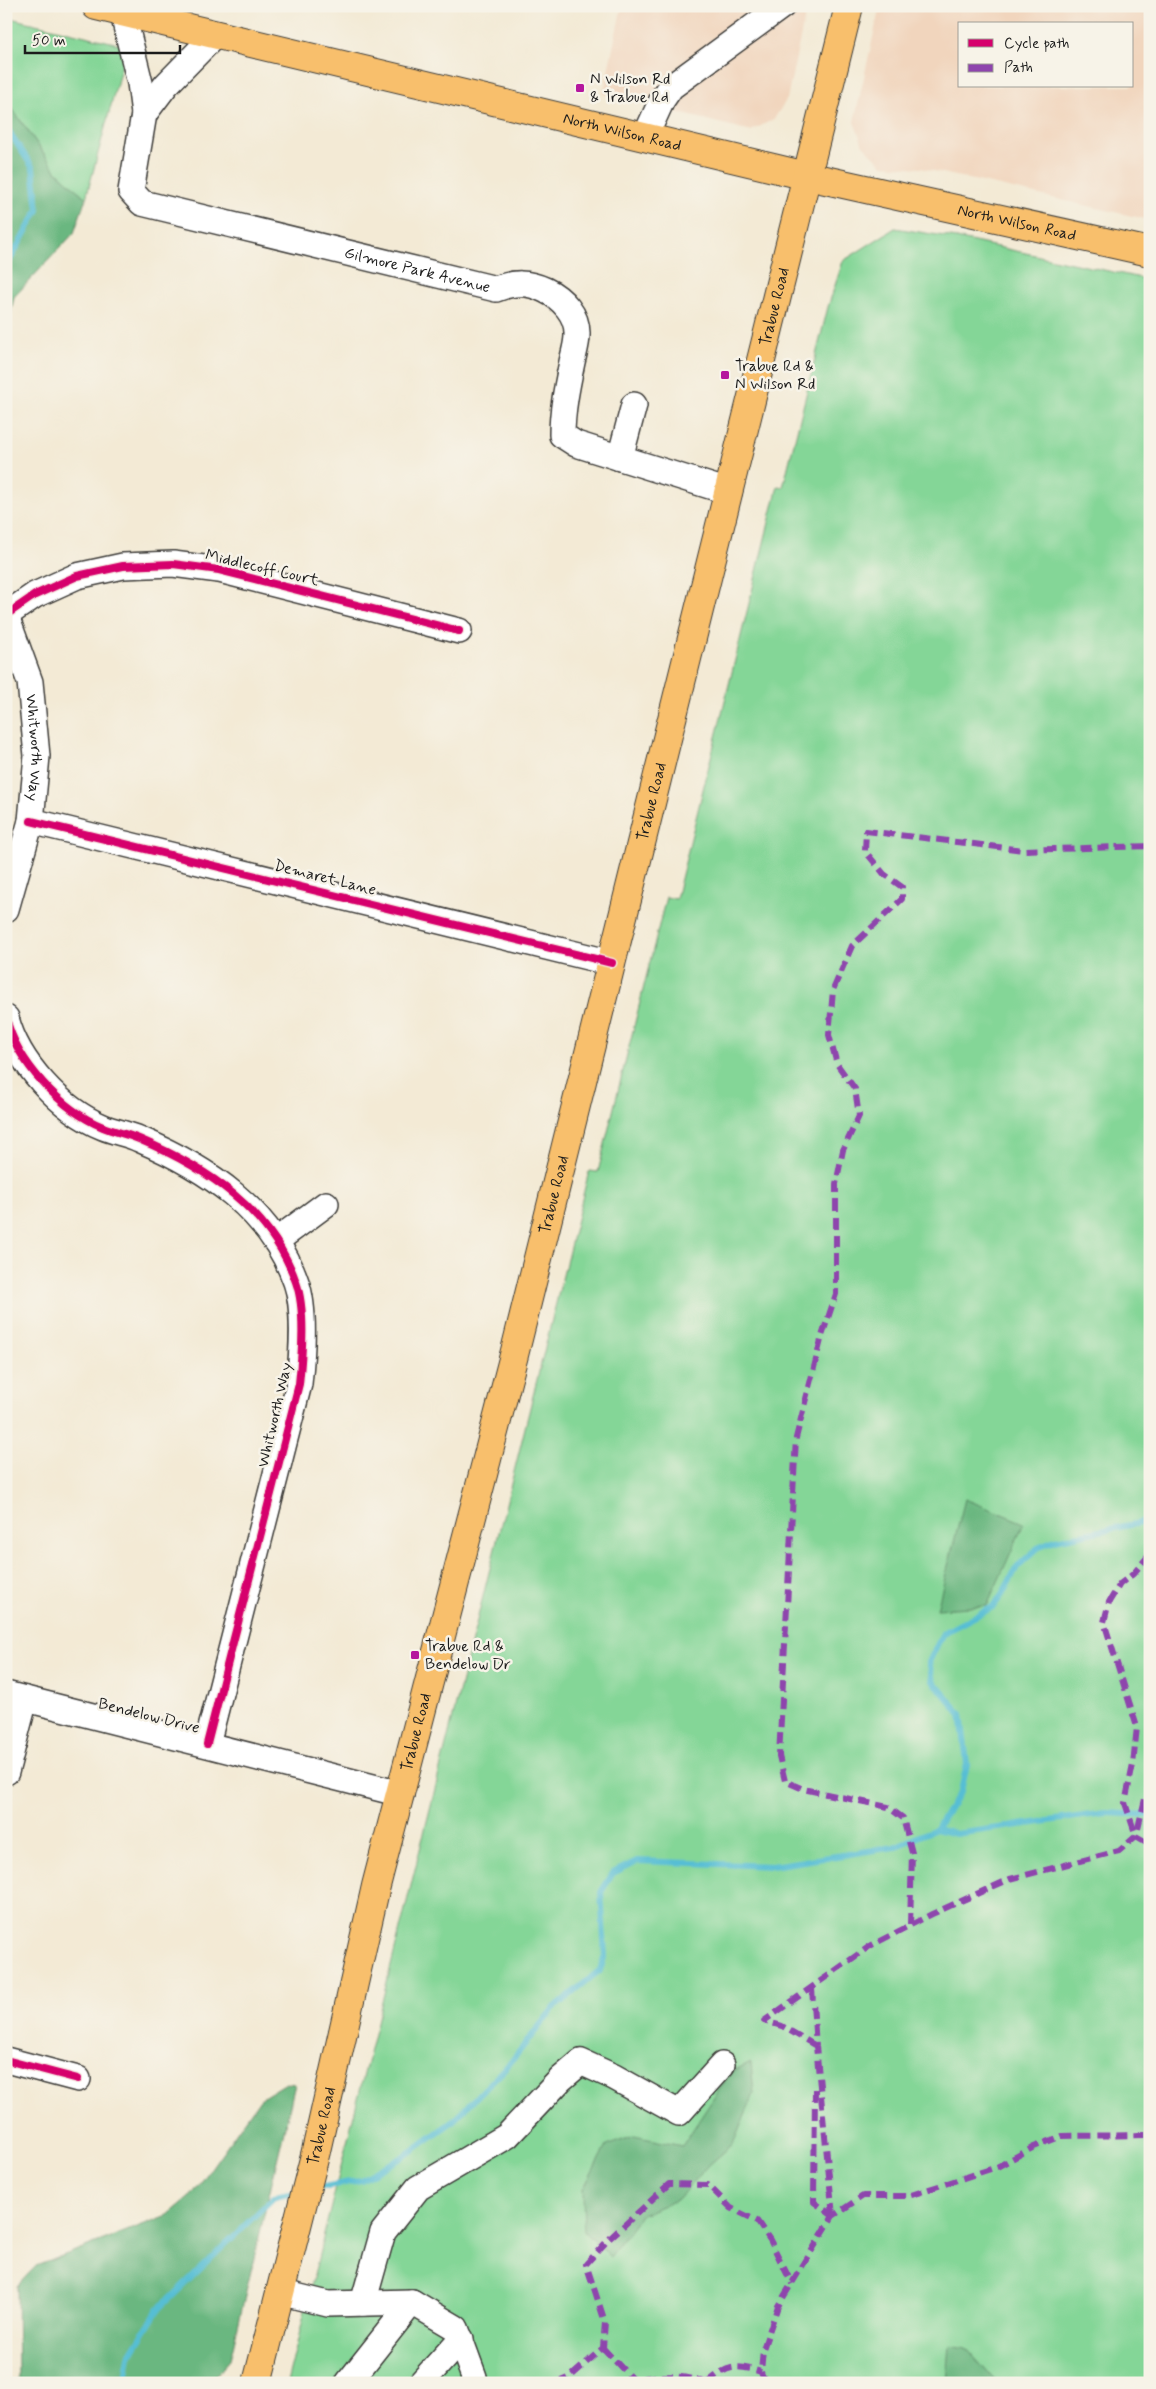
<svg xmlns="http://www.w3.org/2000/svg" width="1156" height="2389" font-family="Mynerve,sans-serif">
  <rect width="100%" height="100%" fill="#f7f3e8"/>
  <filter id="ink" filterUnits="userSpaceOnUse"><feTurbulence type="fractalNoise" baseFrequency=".02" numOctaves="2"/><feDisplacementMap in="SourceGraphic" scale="10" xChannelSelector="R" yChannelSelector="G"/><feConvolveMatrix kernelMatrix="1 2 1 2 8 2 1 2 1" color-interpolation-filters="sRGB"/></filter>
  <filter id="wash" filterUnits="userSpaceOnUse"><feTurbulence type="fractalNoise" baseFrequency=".0096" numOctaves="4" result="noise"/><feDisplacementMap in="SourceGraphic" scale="20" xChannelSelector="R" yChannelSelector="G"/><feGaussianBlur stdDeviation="1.12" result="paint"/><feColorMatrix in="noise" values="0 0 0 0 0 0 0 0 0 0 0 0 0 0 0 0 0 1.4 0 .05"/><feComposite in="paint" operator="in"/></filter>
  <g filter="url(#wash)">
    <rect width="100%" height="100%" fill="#f3ead5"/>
    <g fill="#f1d5bd" fill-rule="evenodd">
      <polygon points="622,6 807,6 787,99 774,119 751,131 603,94"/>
      <path d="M880 6H1150V220L921 168 883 165 863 145 854 122ZM960 24H1132V86H960Z"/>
    </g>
    <polygon fill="#cec1ba" points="6,163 13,175 11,210 6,220"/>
    <g fill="#84d697" stroke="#50795a">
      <polygon points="6,17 127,46 86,198 57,172 6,100"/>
      <polygon points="895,228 956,238 1150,280 1150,2383 287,2383 589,1171 598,1172 666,897 676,899 778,486 783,487 828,307 843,261"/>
    </g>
    <g fill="#6bb780" stroke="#446a4e">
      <polygon points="6,100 57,172 86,198 74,233 14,297 6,336 6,220 11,210 13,175 6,163"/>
      <polygon points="965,1499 1024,1523 987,1606 937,1609"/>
      <polygon points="751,2062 754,2094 733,2144 710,2164 677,2200 642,2214 610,2257 584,2231 583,2189 606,2146 634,2136 682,2146 731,2072"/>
      <polygon points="286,2083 295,2084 230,2360 209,2383 18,2383 17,2286 36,2266 168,2215 192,2195 260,2099"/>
      <polygon points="950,2345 966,2348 997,2383 947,2383"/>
    </g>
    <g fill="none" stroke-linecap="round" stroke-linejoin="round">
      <g stroke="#56bed4" stroke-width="6">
        <polyline points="6,127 33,168 38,210 6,267"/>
        <polyline points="936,1829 956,1834 1105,1813 1150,1815"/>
        <polyline points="313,2189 361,2180 403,2157 452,2122 510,2063 553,2009 600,1970 605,1956 601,1892 613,1873 637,1861 772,1866 894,1847 936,1829 961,1791 967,1764 961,1714 933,1681 929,1662 943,1633 993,1607 1002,1595 1017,1567 1040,1546 1055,1540 1150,1521"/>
        <polyline points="124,2383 129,2357 158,2310 274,2197 299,2192"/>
      </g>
    </g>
  </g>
  <g filter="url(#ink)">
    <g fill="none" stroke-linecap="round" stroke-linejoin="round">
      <defs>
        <g id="minor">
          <path id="s1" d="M123 14 140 83 144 114 131 191 142 203 496 289C514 282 528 282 545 290 562 298 578 315 577 335 577 344 574 353 572 362 567 386 562 410 562 435L576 444 729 492"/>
          <polyline points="144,114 166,85 215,35"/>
          <polyline points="645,137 662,100 671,87 782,6"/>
          <polyline points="620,458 634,405"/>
          <polyline points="6,615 35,595 77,576 123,566 173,564 219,570 459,631"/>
          <path id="s2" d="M6 616 30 682 37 756 31 821 6 909"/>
          <polyline points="31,821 612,963"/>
          <path d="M6 1018C17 1062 61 1110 103 1127 115 1132 128 1134 139 1139 207 1168 271 1210 296 1282 306 1310 302 1355 299 1384L207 1744"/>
          <polyline points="276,1241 326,1204"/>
          <polyline points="6,1694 401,1794"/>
          <polyline points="6,1772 25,1699"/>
          <polyline points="6,2060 78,2079"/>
          <polyline points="279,2292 328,2304 412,2302 456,2328 474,2377 473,2383"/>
          <polyline points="363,2303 383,2232 418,2188 507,2136 561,2079 581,2062 614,2077 679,2113 722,2065"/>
          <polyline points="348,2383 412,2302"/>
          <polyline points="421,2383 461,2339"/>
        </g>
        <g id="major">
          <path id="s3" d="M96 6 807 176 1150 252"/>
          <path id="s4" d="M257 2383 316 2151 376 1886 514 1355 849 6"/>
        </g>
      </defs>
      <use href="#minor" stroke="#3c3b38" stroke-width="28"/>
      <use href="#major" stroke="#3c3b38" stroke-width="30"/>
      <use href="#minor" stroke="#fff" stroke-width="25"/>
      <use href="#major" stroke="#f8bf6c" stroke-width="28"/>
      <g stroke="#8e44ad" stroke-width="6" stroke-dasharray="12 6" stroke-linecap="butt">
        <polyline points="1150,1554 1133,1574 1120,1584 1109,1602 1104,1622 1137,1727 1133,1765 1125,1803 1136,1836 1150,1844"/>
        <polyline points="910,1925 912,1853 903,1818 888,1807 803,1789 785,1781 779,1756 796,1438 822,1336 836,1294 836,1184 843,1150 859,1116 855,1089 837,1064 829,1035 833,990 852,946 902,899 902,887 884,874 865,851 866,831 1023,850 1150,846"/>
        <polyline points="812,1988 816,2046 833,2216"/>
        <polyline points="816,2046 782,2026 764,2021 870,1946 932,1914 1010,1879 1119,1851 1136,1836 1146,1795 1150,1792"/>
        <polyline points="815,2089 814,2202 833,2216"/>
        <path d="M603 2348 633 2380C661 2375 679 2374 707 2383"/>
        <polyline points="557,2383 569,2378 603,2348 605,2322 586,2264 608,2240 669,2184 708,2185 731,2208 757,2221 770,2240 792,2284"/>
        <path d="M707 2383C728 2365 735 2364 761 2372"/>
        <polyline points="765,2383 761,2372 763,2349 778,2306 833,2216 863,2196 908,2196 997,2167 1034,2147 1062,2136 1150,2135"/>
      </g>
      <defs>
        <g id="cycleway">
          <polyline points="6,615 35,595 77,576 123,566 173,564 219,570 459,631"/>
          <polyline points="31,821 612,963"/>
          <path d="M6 1018C17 1062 61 1110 103 1127 115 1132 128 1134 139 1139 207 1168 271 1210 296 1282 306 1310 302 1355 299 1384L207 1744"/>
          <polyline points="6,2060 78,2079"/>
        </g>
      </defs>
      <use href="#cycleway" stroke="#f7f3e8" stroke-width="11"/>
      <use href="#cycleway" stroke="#d6006c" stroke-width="8"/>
    </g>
  </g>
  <g fill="#b5179e" stroke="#f7f3e8" stroke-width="2">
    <rect x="575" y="83" width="10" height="10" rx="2.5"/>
    <rect x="720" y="370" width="10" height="10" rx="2.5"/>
    <rect x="410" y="1650" width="10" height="10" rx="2.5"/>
  </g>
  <g text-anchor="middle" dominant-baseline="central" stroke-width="5" stroke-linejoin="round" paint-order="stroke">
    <g font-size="16" fill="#1c1c1c" stroke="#f7f3e8" text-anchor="start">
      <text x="590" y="79">N Wilson Rd<tspan x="590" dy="18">&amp; Trabue Rd</tspan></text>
      <text x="735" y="366">Trabue Rd &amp;<tspan x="735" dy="18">N Wilson Rd</tspan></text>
      <text x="425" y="1646">Trabue Rd &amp;<tspan x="425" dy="18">Bendelow Dr</tspan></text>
    </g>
    <g font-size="16" fill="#1c1c1c" stroke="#f7f3e8">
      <text stroke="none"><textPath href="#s3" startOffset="541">North Wilson Road</textPath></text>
      <text stroke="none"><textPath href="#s3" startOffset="946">North Wilson Road</textPath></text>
      <text stroke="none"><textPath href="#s1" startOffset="480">Gilmore Park Avenue</textPath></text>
      <text stroke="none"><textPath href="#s4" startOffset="2140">Trabue Road</textPath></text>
      <text transform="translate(262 568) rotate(13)">Middlecoff Court</text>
      <text stroke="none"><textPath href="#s2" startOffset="136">Whitworth Way</textPath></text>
      <text stroke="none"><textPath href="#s4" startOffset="1630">Trabue Road</textPath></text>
      <text transform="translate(325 878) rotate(14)">Demaret Lane</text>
      <text stroke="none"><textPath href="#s4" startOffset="1225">Trabue Road</textPath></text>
      <text transform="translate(275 1415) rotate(-77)">Whitworth Way</text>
      <text transform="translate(149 1716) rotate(14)">Bendelow Drive</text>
      <text stroke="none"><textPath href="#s4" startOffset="670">Trabue Road</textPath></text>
      <text stroke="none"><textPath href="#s4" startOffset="265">Trabue Road</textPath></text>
    </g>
  </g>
  <rect width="1156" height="2389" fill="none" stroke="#f7f3e8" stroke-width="25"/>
  <rect x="958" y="22" width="175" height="65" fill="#f7f3e8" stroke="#9f9d96"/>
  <rect x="968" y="39" width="25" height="8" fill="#d6006c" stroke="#9f9d96"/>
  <text x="1004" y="48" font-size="15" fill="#1c1c1c">Cycle path</text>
  <rect x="968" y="64" width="25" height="8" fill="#8e44ad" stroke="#9f9d96"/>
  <text x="1004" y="72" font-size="15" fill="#1c1c1c">Path</text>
  <path d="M25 45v8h155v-8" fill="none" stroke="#1c1c1c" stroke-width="2.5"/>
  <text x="32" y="45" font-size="15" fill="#1c1c1c" stroke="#f7f3e8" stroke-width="4" paint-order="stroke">50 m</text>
</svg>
